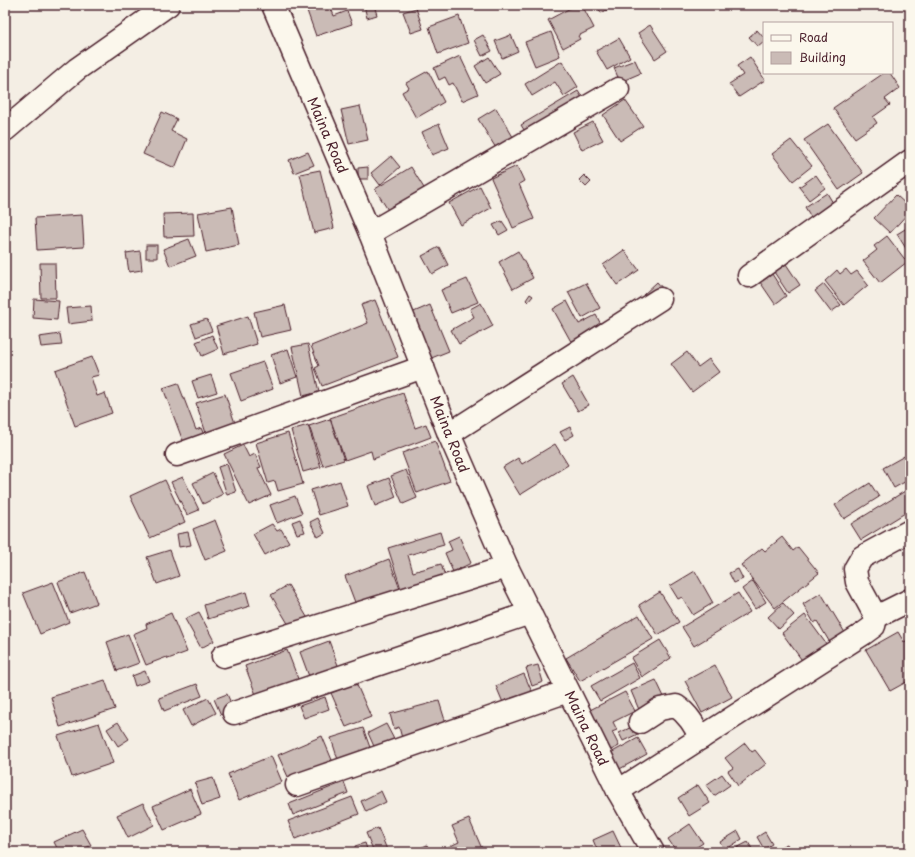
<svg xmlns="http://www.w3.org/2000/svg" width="915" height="857" font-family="'Playpen Sans',sans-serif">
  <rect width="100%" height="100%" fill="#f4eee4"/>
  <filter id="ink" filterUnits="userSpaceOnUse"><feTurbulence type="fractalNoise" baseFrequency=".025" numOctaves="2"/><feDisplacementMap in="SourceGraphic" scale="8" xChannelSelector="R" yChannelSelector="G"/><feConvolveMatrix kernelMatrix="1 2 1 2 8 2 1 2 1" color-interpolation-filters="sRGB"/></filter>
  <g filter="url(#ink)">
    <g fill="#cabbb6" stroke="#4a1f2b">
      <polygon points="305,5 330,5 334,16 347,11 352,24 316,36"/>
      <polygon points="364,5 374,5 377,15 367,18"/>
      <polygon points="576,5 582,5 594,28 578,36 580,39 563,48 548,20"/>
      <polygon points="597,5 617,5 601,13"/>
      <polygon points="416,8 423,29 411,33 403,12"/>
      <polygon points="459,16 468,43 438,54 429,27"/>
      <polygon points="650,25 667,51 655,59 638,33"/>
      <polygon points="757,30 764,38 764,42 758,47 749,37"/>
      <polygon points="551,32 560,56 535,66 525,42"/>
      <polygon points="483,35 492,51 482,56 474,40"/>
      <polygon points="511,35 518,51 502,58 495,41"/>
      <polygon points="619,38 630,57 607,70 596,51"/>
      <polygon points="910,51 910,60 906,55"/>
      <polygon points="460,56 478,94 462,101 453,83 449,85 445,77 439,80 434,68"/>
      <polygon points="489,57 500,74 485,83 475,66"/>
      <polygon points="750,57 765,80 739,97 729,84 743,75 737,66"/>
      <polygon points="635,60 641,73 620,82 614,68"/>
      <polygon points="562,61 578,87 564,96 555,82 532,96 525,84"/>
      <polygon points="428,71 444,102 416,118 402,92 409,88 406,83"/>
      <polygon points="884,73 890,73 900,88 885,99 890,105 873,117 877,123 855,138 833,108"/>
      <polygon points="578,91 586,104 529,138 521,125"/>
      <polygon points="625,100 643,126 620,141 603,115"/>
      <polygon points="360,106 368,140 349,144 341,110"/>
      <polygon points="496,108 516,142 499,153 478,119"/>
      <polygon points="162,112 177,119 171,131 187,139 175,168 143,154"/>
      <polygon points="593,122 603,140 582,150 573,132"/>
      <polygon points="439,124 449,148 432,155 422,132"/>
      <polygon points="828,124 863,173 839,190 804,140"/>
      <polygon points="791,140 812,166 793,181 772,154"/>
      <polygon points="308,152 314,165 294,173 289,160"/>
      <polygon points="391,156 400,167 380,185 371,173"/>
      <polygon points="517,166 524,181 519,184 534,219 513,228 491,178"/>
      <polygon points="368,167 368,179 358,179 358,168"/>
      <polygon points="411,167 427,193 391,215 375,189"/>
      <polygon points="320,170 334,228 314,233 300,174"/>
      <polygon points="584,175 591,182 586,187 579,180"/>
      <polygon points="816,175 825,188 809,200 799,187"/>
      <polygon points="480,186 491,208 461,225 449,203"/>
      <polygon points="827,193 836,208 814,222 805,207"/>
      <polygon points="896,195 910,208 910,211 890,233 874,218"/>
      <polygon points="232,207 239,245 206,252 198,213"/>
      <polygon points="193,213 194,236 164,237 163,214"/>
      <polygon points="82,215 84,247 37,250 35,218"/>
      <polygon points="502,221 508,230 499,235 493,225"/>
      <polygon points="910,226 910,255 897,234"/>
      <polygon points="887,236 907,262 880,283 863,261 877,250 874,246"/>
      <polygon points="189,239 196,256 170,266 163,249"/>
      <rect x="146" y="245" width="11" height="13"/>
      <polygon points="439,247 448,265 432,274 422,256"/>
      <polygon points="624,250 639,270 617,285 603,265"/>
      <polygon points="140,251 142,270 129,272 126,253"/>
      <polygon points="518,251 533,278 513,289 499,262"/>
      <polygon points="40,263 55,263 56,298 41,298"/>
      <polygon points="786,264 800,285 788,293 774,272"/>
      <polygon points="846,269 851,275 857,271 868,285 844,305 825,281 837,270 840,274"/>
      <polygon points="772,274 786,296 775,304 760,282"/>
      <polygon points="467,279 478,302 451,313 441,290"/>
      <polygon points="657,282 664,290 650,302 643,295"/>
      <polygon points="586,283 600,308 582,318 568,292"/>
      <polygon points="824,284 841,305 831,312 815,291"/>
      <polygon points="530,294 533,296 528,302 526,300"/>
      <polygon points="34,299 59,301 57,320 33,318"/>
      <polygon points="375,300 398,357 322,386 315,368 319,366 311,346 368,323 361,305"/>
      <polygon points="567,301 579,324 596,315 604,330 574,347 553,309"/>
      <polygon points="481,303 493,326 459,344 451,330 474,317 470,309"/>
      <polygon points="285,305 291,330 260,337 254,312"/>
      <polygon points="430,305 449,351 429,359 409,314"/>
      <polygon points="91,306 92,321 68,324 66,308"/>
      <polygon points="248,316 257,344 224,354 216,326"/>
      <polygon points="207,319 212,331 196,337 191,324"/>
      <polygon points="60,334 62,345 41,347 39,337"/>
      <polygon points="212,335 218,349 202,356 196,342"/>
      <polygon points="308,344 319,392 303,396 292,347"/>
      <polygon points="288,349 297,377 280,383 271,355"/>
      <polygon points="687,352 698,367 709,359 719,372 692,392 671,364"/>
      <polygon points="92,357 99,375 91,377 97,396 105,393 112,413 75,426 55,370"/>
      <polygon points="263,362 273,389 241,401 231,373"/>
      <polygon points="211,375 217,392 198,398 192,381"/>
      <polygon points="573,377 589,405 578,411 562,384"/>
      <polygon points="178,383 196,430 201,428 205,437 184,444 163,388"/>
      <polygon points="403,393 415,428 426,424 431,437 373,459 371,451 345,460 330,418"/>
      <polygon points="225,394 235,423 206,433 196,403"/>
      <polygon points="330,419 344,460 323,466 309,426"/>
      <polygon points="308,425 321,467 303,472 291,430"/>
      <polygon points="570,427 574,435 565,440 560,432"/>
      <polygon points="288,433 303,484 278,491 275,481 268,483 256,443"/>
      <polygon points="435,441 450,481 417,493 402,453"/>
      <polygon points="555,444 568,465 520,495 503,467 518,458 522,464"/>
      <polygon points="243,445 249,457 255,454 261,467 258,468 271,495 249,505 224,454"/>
      <polygon points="908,454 910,458 910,479 894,488 883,468"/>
      <polygon points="227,464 236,492 227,495 218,467"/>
      <polygon points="406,470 417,498 403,504 391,476"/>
      <polygon points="213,473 223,494 203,504 193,483"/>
      <polygon points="183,477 199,510 187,515 171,482"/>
      <polygon points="389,478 396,497 375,506 368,486"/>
      <polygon points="165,480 185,522 150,538 130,496"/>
      <polygon points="340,481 348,506 319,515 311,490"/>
      <polygon points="870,483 879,497 844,519 835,505"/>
      <polygon points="910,488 910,510 861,540 851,524"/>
      <polygon points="295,496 302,513 277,523 270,505"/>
      <polygon points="318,518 325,533 318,537 310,522"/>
      <polygon points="300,519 305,532 297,534 292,522"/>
      <polygon points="215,520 227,551 205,560 193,529"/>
      <polygon points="272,524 277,531 281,529 289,542 265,555 253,534"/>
      <polygon points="188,532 191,545 179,547 177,534"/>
      <polygon points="440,532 444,545 408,555 413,572 441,564 446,579 402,592 388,548"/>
      <polygon points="459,536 471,563 453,572 445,553 452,550 448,541"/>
      <polygon points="782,537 793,551 798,547 819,573 775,608 741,565 762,548 765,551"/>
      <polygon points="170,550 179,576 157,584 147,557"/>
      <polygon points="389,559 400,589 356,605 345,576"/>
      <polygon points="738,569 743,579 734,583 729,573"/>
      <polygon points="695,571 713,603 693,615 682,597 678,599 670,586"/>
      <polygon points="85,572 97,603 70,613 58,582"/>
      <polygon points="753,581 766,602 755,609 742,589"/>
      <polygon points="53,582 69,622 40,634 23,593"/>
      <polygon points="288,585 307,617 290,627 271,595"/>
      <polygon points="246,592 250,606 208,619 204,605"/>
      <polygon points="660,592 679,622 658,635 639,605"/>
      <polygon points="738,593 750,612 694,646 682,627"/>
      <polygon points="821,593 847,636 832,646 817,621 814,623 803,604"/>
      <polygon points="783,603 794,615 779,629 768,617"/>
      <polygon points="199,612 214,641 201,648 185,619"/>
      <polygon points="171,613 187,652 168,659 167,657 146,665 133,634 147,628 146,624"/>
      <polygon points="639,615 653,639 580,681 566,658"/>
      <polygon points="805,615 827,645 804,663 782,633"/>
      <polygon points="898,632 904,642 910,639 910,680 890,691 866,650"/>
      <polygon points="128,634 139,663 117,671 107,642"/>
      <polygon points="660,640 671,658 642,677 631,658"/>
      <polygon points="329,641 339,668 310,679 300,652"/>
      <polygon points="287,650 300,684 258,700 245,666"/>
      <polygon points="632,663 640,678 600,701 591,686"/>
      <polygon points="538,665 543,682 532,686 526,668"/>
      <polygon points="715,665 732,697 702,713 685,681"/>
      <polygon points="145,671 149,681 135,686 132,676"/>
      <polygon points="524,674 532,692 504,705 496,686"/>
      <polygon points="105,680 115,709 60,727 51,697"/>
      <polygon points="656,680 666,701 640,712 631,691"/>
      <polygon points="356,683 371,717 346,727 331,693"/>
      <polygon points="197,684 202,696 164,711 159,698"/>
      <polygon points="625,692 635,711 613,722 617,730 612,732 619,746 607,752 586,712"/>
      <polygon points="227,694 234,710 221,715 214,699"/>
      <polygon points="325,697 329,709 304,718 299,706"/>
      <polygon points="208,698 216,713 191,726 183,710"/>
      <polygon points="439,701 448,730 403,742 399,727 394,729 390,714"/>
      <polygon points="118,722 129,739 118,746 107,729"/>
      <polygon points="99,723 113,763 72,777 58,736"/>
      <polygon points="386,724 396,743 377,753 368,733"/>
      <polygon points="636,725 640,733 623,741 619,733"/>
      <polygon points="363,728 372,753 339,763 331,738"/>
      <polygon points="322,736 332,760 289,779 278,755"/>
      <polygon points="638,738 647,754 616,771 607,755"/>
      <polygon points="745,743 752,752 755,750 766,764 738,786 728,771 733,768 725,758"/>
      <polygon points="271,756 282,782 239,800 228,774"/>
      <polygon points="722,774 730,785 714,796 706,785"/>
      <polygon points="213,778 220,799 202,805 195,783"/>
      <polygon points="344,782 348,793 293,815 289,804"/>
      <polygon points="698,785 710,803 689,816 678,798"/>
      <polygon points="190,789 201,814 164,830 153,806"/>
      <polygon points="381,791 386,802 366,812 361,801"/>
      <polygon points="352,797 359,814 295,839 288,821"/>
      <polygon points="143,803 154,825 128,838 117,815"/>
      <polygon points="469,819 483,851 443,852 442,850 459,842 452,826"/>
      <polygon points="690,824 703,843 689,852 677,852 668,839"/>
      <polygon points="378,828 388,852 374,852 366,833"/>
      <polygon points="82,829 91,845 84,849 86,852 59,852 54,842"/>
      <polygon points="613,831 623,852 598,852 593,840"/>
      <polygon points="738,831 742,839 725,850 720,842"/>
      <polygon points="765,832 772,844 764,849 757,837"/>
      <polygon points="748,842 754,852 729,852"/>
      <polygon points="365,843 368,852 356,852 355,846"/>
      <polygon points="787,844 791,852 772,852 771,851"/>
      <polygon points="427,845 430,852 415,852 414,851"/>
    </g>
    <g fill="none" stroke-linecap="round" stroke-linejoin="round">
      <defs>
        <g id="street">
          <polyline points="273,5 370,233 449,434 507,567 618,791 653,852"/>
          <polyline points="5,130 77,69 168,5"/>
          <polyline points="370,233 618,89"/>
          <polyline points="749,276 910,161"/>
          <polyline points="449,434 660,299"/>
          <polyline points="177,455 423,367"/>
          <polyline points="876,617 910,600"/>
          <polyline points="223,656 507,567"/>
          <polyline points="234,713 530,613"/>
          <path d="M640 722 660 709 676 706C688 714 694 725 701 738"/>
          <polyline points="297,785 568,691"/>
          <polyline points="618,791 863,634 874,626 876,617 857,582 855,569 862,557 910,531"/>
        </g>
      </defs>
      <use href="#street" stroke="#4a1f2b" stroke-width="25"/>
      <use href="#street" stroke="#fbf7ec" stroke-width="22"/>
    </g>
  </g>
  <g text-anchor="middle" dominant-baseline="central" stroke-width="4" stroke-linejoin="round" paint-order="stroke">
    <g font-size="14" fill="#4a1f2b" stroke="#fbf7ec">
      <text transform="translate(328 135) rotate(67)">Maina Road</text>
      <text transform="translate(450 434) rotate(68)">Maina Road</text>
      <text transform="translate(587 728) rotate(64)">Maina Road</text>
    </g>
  </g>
  <rect width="915" height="857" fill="none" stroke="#fbf7ec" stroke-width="20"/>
  <rect x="10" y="10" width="895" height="837" fill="none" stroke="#4a1f2b" stroke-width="1.5" filter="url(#ink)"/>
  <rect x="763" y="22" width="130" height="52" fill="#fbf7ec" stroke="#b4a19f"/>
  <rect x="771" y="35" width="20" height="6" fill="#fbf7ec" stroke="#b4a19f"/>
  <text x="799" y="42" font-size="12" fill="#4a1f2b">Road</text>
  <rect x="771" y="52" width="20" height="12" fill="#cabbb6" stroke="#b4a19f"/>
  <text x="799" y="62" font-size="12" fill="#4a1f2b">Building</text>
</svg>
